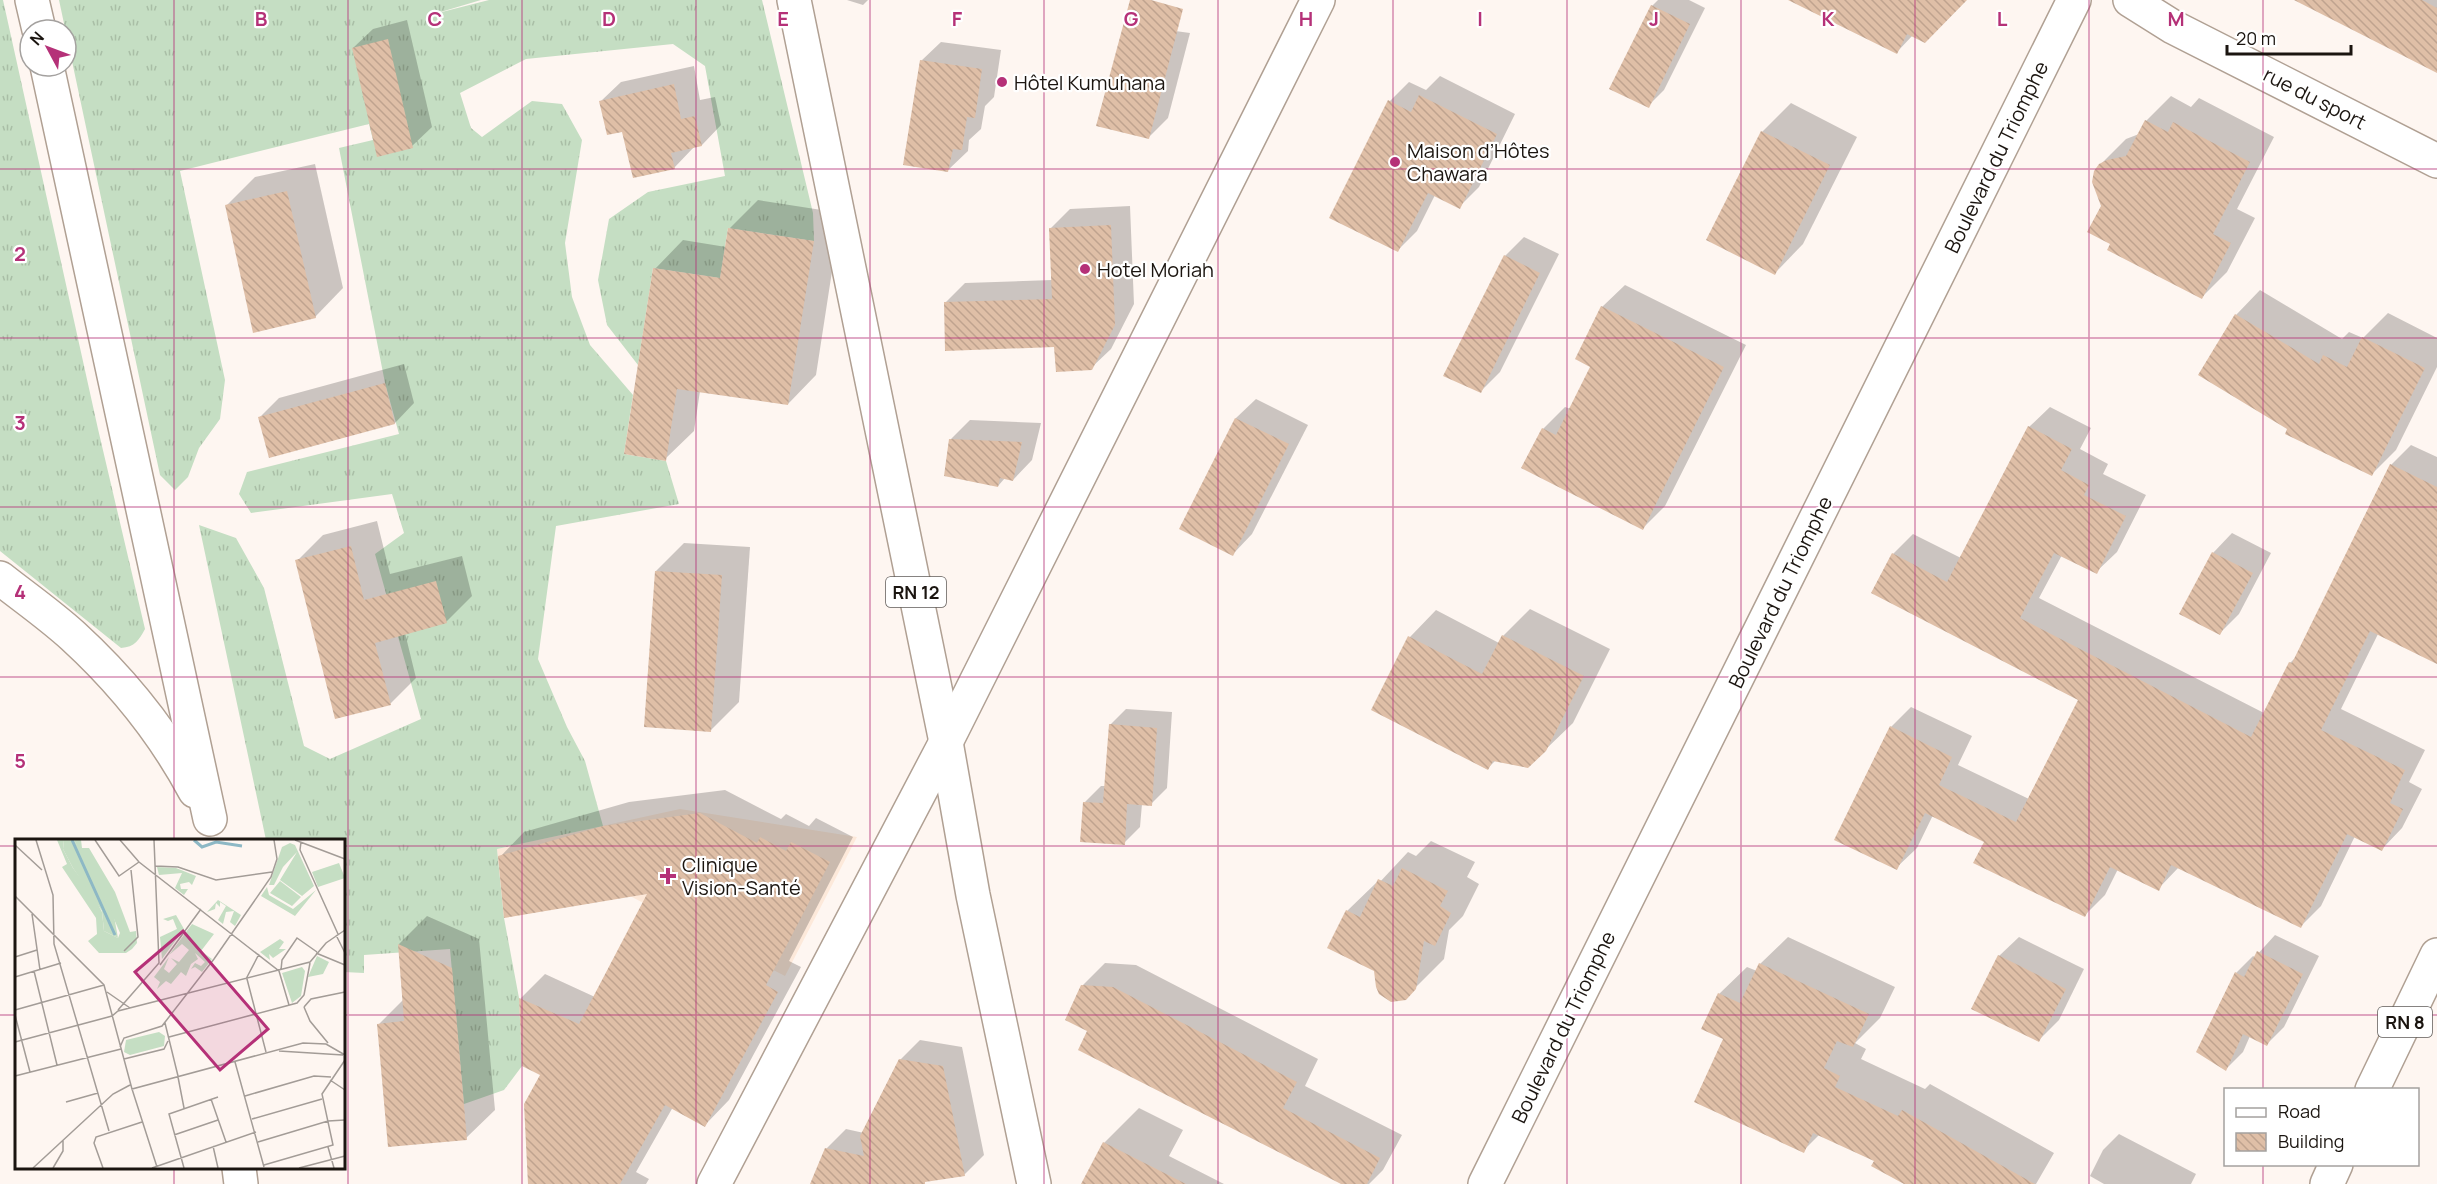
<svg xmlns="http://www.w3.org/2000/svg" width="2437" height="1184" font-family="Manrope,sans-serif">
  <defs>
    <pattern id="grass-tufts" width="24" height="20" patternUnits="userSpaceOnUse" patternTransform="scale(1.5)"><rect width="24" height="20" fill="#c5dec3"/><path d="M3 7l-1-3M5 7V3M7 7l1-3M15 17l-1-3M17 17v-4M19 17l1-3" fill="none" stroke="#a9bea6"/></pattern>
    <pattern id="building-back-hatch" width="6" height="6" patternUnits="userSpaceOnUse" patternTransform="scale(1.5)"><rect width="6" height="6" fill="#dfbfa7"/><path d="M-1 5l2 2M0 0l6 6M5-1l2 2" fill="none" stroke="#bfa38f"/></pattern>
  </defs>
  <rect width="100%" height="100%" fill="#fef6f1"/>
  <polygon fill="#fde9da" points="680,809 857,837 785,976 630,896 504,918 497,849"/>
  <g fill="url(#grass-tufts)">
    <path d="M0 0H3L98 429 145 629C139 640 135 647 121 648L0 551Z"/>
    <polygon points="59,0 481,0 434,14 489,0 762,0 813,213 814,241 728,228 720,278 653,268 638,365 607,325 598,280 609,219 648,192 725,176 705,66 673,44 526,59 460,93 471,128 482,137 532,101 562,104 582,140 565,243 572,297 590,345 633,395 624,454 666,461 679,504 556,526 538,659 567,727 585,761 603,826 497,849 504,918 519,998 522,1066 504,1090 464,1104 450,949 364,955 364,973 344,972 344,840 266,840 199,525 236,538 264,588 304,746 330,759 421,719 375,554 404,533 392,494 251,513 239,494 247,472 399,434 385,383 339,148 373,140 369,124 180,171 225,380 220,419 199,448 188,477 175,490 160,475"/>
  </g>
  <g fill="#0003">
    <polygon points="847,0 868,0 863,5"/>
    <polygon points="1658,0 1689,0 1705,8 1664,90 1648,106 1652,6"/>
    <polygon points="1827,0 1965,0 1913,35 1897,52"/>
    <polygon points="2303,0 2437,0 2437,71"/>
    <polygon points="407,20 432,127 412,146 353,48 373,29"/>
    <polygon points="1139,26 1190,33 1168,118 1148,138"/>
    <polygon points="941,42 1001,50 994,97 985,106 981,129 969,140 968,151 948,170 921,61"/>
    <polygon points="694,66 700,100 715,97 721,125 702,145 694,147 674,168 601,101 621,82"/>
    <polygon points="1440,76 1515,114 1479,187 1459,207 1435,195 1417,231 1398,250 1390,101 1409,82 1426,90"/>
    <polygon points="2171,96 2191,107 2199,98 2274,137 2237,209 2255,218 2227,272 2202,297 2112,243 2102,206 2100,165 2126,139 2139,134 2146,121"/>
    <polygon points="1791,103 1857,137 1803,244 1775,273 1708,239 1762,132"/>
    <polygon points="315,164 343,288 315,317 226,206 255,177"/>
    <polygon points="758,200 841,213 816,375 788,404 700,391 694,431 665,459 655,269 683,240 726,247 729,229"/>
    <polygon points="1130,206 1134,304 1111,349 1091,368 1056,346 946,302 965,283 1052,280 1050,229 1070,209"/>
    <polygon points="1524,237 1559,254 1500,372 1480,392 1505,256"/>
    <polygon points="1625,285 1746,345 1665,506 1643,528 1543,429 1565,407 1571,409 1593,366 1602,307"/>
    <polygon points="2260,290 2342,339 2349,332 2363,338 2388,313 2437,338 2437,367 2396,450 2372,474 2289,428 2236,315"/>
    <polygon points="404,364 414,403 395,423 260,417 279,398"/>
    <polygon points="1256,399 1308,425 1252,534 1233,554 1181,528 1236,418"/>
    <polygon points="2050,407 2091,428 2080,449 2108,464 2103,474 2146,495 2117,552 2096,572 2062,555 2039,598 2264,713 2290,663 2298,655 2391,465 2411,445 2437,457 2437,662 2378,634 2341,709 2425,750 2409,782 2422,789 2402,828 2382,849 2355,836 2321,906 2301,926 2179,867 2158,889 2118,869 2105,895 2085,915 1986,841 1933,815 1917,848 1896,868 1891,727 1911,707 1972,736 1958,765 2029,799 2080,700 1893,554 1913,534 1961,558 2029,427"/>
    <polygon points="970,420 1041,423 1032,460 1013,480 1005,478 998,486 951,439"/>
    <polygon points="377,521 390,574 462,556 472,596 446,622 405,633 416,678 390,704 297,561 323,535"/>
    <polygon points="2232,533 2271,553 2239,614 2220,633 2213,553"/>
    <polygon points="684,543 750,547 739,702 711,730 656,571"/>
    <polygon points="1530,609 1610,649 1573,723 1545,750 1496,760 1487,769 1373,709 1410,637 1436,610 1499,643 1503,636"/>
    <polygon points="1126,709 1172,712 1167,788 1151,804 1142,804 1140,827 1124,843 1085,802 1101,786 1106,786 1110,725"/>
    <polygon points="725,790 781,819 786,814 809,826 816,818 853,837 789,961 801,967 729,1100 705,1125 673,1107 636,1172 649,1179 646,1184 529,1184 542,1075 524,1065 521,998 545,974 595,997 650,892 500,857 524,832 629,802"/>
    <polygon points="1431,841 1475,862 1467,877 1479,884 1463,916 1449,930 1444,959 1405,998 1376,970 1347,911 1376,883 1378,884 1408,852 1416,856"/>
    <polygon points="427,916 479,939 495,1110 466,1138 378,1025 404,999 399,944"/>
    <polygon points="2275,935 2319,956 2284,1027 2267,1044 2250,1036 2243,1052 2226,1069 2236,973 2253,956 2255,957"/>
    <polygon points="1788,937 1895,987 1880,1018 1855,1043 1866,1049 1861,1059 1925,1089 1930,1084 2054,1153 2036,1184 1907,1184 1876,1160 1820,1134 1803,1151 1725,1039 1703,1028 1719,994 1747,967 1757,971 1760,964"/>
    <polygon points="2019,937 2084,969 2059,1020 2039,1040 1999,956"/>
    <polygon points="1105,963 1136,965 1318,1059 1305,1086 1402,1135 1383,1170 1369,1184 1345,1184 1089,1030 1082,986"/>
    <polygon points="920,1040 962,1047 984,1155 964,1175 899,1184 812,1184 826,1149 846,1129 864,1133 900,1060"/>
    <polygon points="1139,1108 1183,1130 1169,1156 1224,1184 1094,1184 1104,1143"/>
    <polygon points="2119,1134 2196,1174 2191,1184 2104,1184 2090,1176 2103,1150"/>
  </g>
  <g fill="url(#building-back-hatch)">
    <polygon points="1130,0 1151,0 1183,9 1149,139 1096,126"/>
    <polygon points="1788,0 1967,0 1925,43 1907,34 1897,54"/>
    <polygon points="2294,0 2422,0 2437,8 2437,73"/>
    <polygon points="1651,5 1690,24 1649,108 1609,89"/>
    <polygon points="388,39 413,148 377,157 352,48"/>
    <polygon points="920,60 982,69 975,118 967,117 962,150 953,149 948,172 903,165"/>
    <polygon points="674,84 681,119 695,116 702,146 671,153 675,169 633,178 622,132 607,135 599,101"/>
    <polygon points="1419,95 1497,134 1460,209 1428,193 1398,252 1329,218 1388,100 1411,112"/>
    <polygon points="2145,120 2168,132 2173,122 2250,162 2213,234 2231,243 2202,299 2107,250 2110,244 2087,232 2101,206 2092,182 2094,171 2099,164 2107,160 2126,156"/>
    <polygon points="1761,131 1830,165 1775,275 1706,240"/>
    <polygon points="287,191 316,318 253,333 225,205"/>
    <polygon points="1111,225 1115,325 1092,370 1056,372 1054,347 945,351 944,302 1052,299 1049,228"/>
    <polygon points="728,228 814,241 788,405 677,389 666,461 624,454 653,268 720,278"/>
    <polygon points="1504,255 1540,273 1481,393 1443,376"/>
    <polygon points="1601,306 1724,367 1643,530 1521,468 1542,428 1556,435 1590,367 1575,359"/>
    <polygon points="2235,314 2319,364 2323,355 2347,367 2362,337 2425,368 2372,476 2285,434 2287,429 2198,375"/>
    <polygon points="385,383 395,424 269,458 258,417"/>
    <polygon points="1235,418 1289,444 1233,556 1179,529"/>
    <polygon points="2028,426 2072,449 2061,470 2089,485 2084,495 2126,516 2097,574 2054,553 2020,618 2251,737 2289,662 2292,663 2390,464 2437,487 2437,664 2370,631 2321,730 2405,770 2390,803 2403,809 2382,851 2347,834 2301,928 2171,865 2159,891 2110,867 2085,917 1973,863 1984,842 1925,813 1897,870 1834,840 1890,726 1952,757 1939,785 2016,822 2078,700 1871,593 1892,553 1947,582"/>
    <polygon points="949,439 1022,442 1013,481 1000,478 998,487 944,476"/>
    <polygon points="351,546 364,600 436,581 447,623 375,643 391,705 335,719 295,560"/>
    <polygon points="2212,552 2253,573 2220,635 2179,614"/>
    <polygon points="655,571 722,575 711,732 644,727"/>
    <polygon points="1502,635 1584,676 1546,751 1528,768 1493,761 1488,770 1371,710 1408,636 1482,674"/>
    <polygon points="1109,724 1157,728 1152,806 1127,804 1125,845 1080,842 1083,802 1103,803"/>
    <polygon points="700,813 757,843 760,837 786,851 791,842 830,862 766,985 778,992 705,1127 665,1105 620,1184 528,1184 524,1104 540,1075 522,1066 519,998 579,1024 647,894 504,918 498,856 603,826"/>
    <polygon points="1402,868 1448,891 1440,906 1451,913 1435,946 1424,941 1416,989 1406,1000 1391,1002 1379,994 1376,987 1374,971 1327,948 1346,910 1360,917 1378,879 1393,886"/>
    <polygon points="398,944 452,968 467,1140 388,1147 377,1024 404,1021"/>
    <polygon points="2257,951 2303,974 2267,1046 2243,1034 2226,1071 2196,1052 2235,972 2244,977"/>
    <polygon points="1998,955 2066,989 2039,1042 1971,1009"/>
    <polygon points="1759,963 1869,1014 1853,1047 1837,1041 1824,1068 1840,1076 1835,1087 1898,1116 1902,1110 2035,1184 1904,1184 1871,1166 1874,1161 1813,1133 1804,1153 1694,1102 1723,1039 1701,1029 1718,993 1740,1003"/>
    <polygon points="1081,985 1113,987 1297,1082 1283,1108 1380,1158 1367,1184 1341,1184 1078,1050 1087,1031 1065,1020"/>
    <polygon points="899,1059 943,1066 965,1176 925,1182 925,1184 810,1184 825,1148 864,1156 860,1136"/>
    <polygon points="1103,1142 1186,1184 1081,1184"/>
  </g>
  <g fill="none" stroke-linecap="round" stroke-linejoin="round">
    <defs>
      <g id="minor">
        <polyline points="32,0 39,30"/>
        <polyline points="2130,0 2173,27 2437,161"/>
        <polyline points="47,66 210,819"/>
        <path d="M0 578C24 597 50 615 73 636 121 680 164 733 195 791"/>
        <polyline points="239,1168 241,1184"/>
        <polyline points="714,1184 946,742 1318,0"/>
        <polyline points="1485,1184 2074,0"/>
      </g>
      <g id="primary">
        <polyline points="794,0 946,742 973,895 1034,1184"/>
        <polyline points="2372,1090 2437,955"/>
        <polyline points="2327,1184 2336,1164"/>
      </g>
    </defs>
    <use href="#minor" stroke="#b0a093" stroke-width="36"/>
    <use href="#primary" stroke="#b0a093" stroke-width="36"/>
    <use href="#minor" stroke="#fff" stroke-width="33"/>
    <use href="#primary" stroke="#fff" stroke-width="33"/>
  </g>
  <path fill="none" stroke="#b53178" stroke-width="1.5" stroke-opacity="0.55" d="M174 0V840M348 0V1184M522 0V1184M696 0V1184M870 0V1184M1044 0V1184M1218 0V1184M1393 0V1184M1567 0V1184M1741 0V1184M1915 0V1184M2089 0V1184M2263 0V1090M0 169H2437M0 338H2437M0 507H2437M0 677H2437M0 846H16M344 846H2437M0 1015H16M344 1015H2437M2263 1164V1184M174 1168V1184"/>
  <g fill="#b53178" stroke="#fff" stroke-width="2">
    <circle cx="1002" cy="82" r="6"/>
    <circle cx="1395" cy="162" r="6"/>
    <circle cx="1085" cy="269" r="6"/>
    <path d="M665 867h6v6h6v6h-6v6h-6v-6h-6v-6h6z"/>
  </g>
  <g text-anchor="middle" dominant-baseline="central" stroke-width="4.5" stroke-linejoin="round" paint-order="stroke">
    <g fill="#fff" stroke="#5f5b58" stroke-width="1.5">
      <rect x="886" y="577" width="60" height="30" rx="4.5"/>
      <rect x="2378" y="1007" width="54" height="30" rx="4.5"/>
    </g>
    <g font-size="18" font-weight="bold" fill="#1b1510">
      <text x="916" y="592">RN 12</text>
      <text x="2405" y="1022">RN 8</text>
    </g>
    <g font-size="20" fill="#1b1510" stroke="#fff" text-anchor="start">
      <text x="1014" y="82">Hôtel Kumuhana</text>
      <text x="1407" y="150">Maison d’Hôtes<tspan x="1407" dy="23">Chawara</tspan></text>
      <text x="1097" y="269">Hotel Moriah</text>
      <text x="682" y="864">Clinique<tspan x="682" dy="23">Vision-Santé</tspan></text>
    </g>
    <g font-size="20" fill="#1b1510" stroke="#fff">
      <text transform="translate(2315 98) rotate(27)">rue du sport</text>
      <text transform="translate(1996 157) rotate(-64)">Boulevard du Triomphe</text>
      <text transform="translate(1780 592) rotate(-64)">Boulevard du Triomphe</text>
      <text transform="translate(1563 1027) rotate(-64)">Boulevard du Triomphe</text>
    </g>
  </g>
  <g transform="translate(15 839)">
    <rect width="330" height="330" fill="#fef6f1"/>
    <path d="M42 1H49L48 10 58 29 78 56 87 73 89 92 103 99 105 94 91 61 59 1H66L67 9H74L100 53 115 93 121 92 122 104 117 110 111 114H84L73 102 82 95 81 79 47 28 52 25ZM275 4 280 6 299 47 287 57 265 41 282 13 268 28 259 46H254L267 8ZM324 24 330 39 303 48 297 33ZM142 28 161 29 181 37 177 46 174 43 165 45 166 50H173L169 56 160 49 167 34 144 36ZM265 42 286 58 277 67 255 54ZM252 48 254 56 278 70 301 51 280 77 246 57ZM203 61 226 76 220 87 215 83 219 72 211 73 208 85 203 81 211 67 205 63V68L201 64 200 70 192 73ZM161 76 169 90 147 120 145 98 162 90 158 80 153 82 148 80ZM177 85 199 95 186 112 197 120 187 133 180 128 176 130 180 124 186 127 190 123 180 114 183 120 176 125 171 137 166 133 156 145 151 142 142 150 145 143 139 138 154 118 149 130 154 134 162 125 156 119 164 123 174 111 167 105 154 116ZM265 100 269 103 264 110H271L258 119 254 115 255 121 245 113ZM302 117 314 123 308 135 293 138ZM287 128 290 132 286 157 277 164 267 134Z" fill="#c5dec3"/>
    <path d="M49 1H59L79 34 99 77 103 99 89 92 87 72 58 29 48 10Z" fill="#c5dec3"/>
    <path d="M144 193 150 197 149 207 115 216 109 213 111 201Z" fill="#c5dec3"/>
    <path fill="none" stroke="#8db8c5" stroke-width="3" d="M57 1 100 96M179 1 187 8 201 3 227 7"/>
    <path fill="none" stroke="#a39c97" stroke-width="1.5" d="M21 1 38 56 39 105 94 292M80 1 104 37 124 23M105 1 124 23 264 132 274 166M280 1 330 20M286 3 285 11 323 95M0 6 27 31M140 27 163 28 201 41 257 33M0 57 89 146 117 250 288 204 311 205 330 216M17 75 25 131M321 96 330 114M109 112 123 98 116 31M301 114 330 126M0 118 22 111M145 126 186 70M266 131 267 121 282 99 302 113M19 132 42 226M0 138 46 124M231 140 244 115M232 140 251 213M92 153 115 169M289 156 295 124M289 168 295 182 313 204M289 168 296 160 330 153M0 171 89 146M103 171 144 124 139 1M0 176 15 233M150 184 163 237M154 198 282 164 289 156M0 203 97 177 103 172 295 123 311 104 330 91M105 208 109 199 147 187 199 120 256 38 262 20 259 1M264 212 328 216M109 220 149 210 153 202M220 223 249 328M0 237 106 210M163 238 169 269M315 241 330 251M117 250 142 328M230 257 299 237 316 238M196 260 211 303M51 263 83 254M237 280 307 260M159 296 203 281M243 303 313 282 330 281M198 307 203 329M313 308 319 329M249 326 318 306 307 255 330 221M18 329 98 255 115 246M38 329 48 312V301M88 329 79 304 81 298 127 283M137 329 241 293M169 329 154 275 203 258M284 329 330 317"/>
    <path fill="#b53178" fill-opacity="0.15" stroke="#b53178" stroke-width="3" d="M168 92 253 190 205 231 120 133Z"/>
    <rect width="330" height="330" fill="none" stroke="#1b1510" stroke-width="3"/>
  </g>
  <g font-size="20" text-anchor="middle" font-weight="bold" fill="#b53178" stroke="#fff" stroke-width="4.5" stroke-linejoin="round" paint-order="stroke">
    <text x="261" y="26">B</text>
    <text x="435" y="26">C</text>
    <text x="609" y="26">D</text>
    <text x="783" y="26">E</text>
    <text x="957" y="26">F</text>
    <text x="1131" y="26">G</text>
    <text x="1306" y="26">H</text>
    <text x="1480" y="26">I</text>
    <text x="1654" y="26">J</text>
    <text x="1828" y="26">K</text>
    <text x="2002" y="26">L</text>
    <text x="2176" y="26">M</text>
    <text x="20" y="261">2</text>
    <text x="20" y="430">3</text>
    <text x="20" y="599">4</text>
    <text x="20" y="768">5</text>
  </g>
  <rect x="2224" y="1088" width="195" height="78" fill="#ffffff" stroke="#a4a19f" stroke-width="1.5"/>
  <rect x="2236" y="1108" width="30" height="9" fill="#ffffff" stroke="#a4a19f" stroke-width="1.5"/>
  <text x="2278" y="1118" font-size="18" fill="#1b1510">Road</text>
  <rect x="2236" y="1133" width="30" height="18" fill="url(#building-back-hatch)" stroke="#a4a19f" stroke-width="1.5"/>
  <text x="2278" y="1148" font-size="18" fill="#1b1510">Building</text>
  <g transform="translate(48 48) rotate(311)"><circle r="28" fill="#ffffff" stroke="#a4a19f" stroke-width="1.5"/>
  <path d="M0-4.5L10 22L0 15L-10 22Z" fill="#b53178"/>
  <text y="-9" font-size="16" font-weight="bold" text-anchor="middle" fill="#1b1510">N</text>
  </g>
  <path d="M2227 45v9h124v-9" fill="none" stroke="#1b1510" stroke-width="3"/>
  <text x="2236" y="45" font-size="18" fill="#1b1510" stroke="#ffffff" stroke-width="4.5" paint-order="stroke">20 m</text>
</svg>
